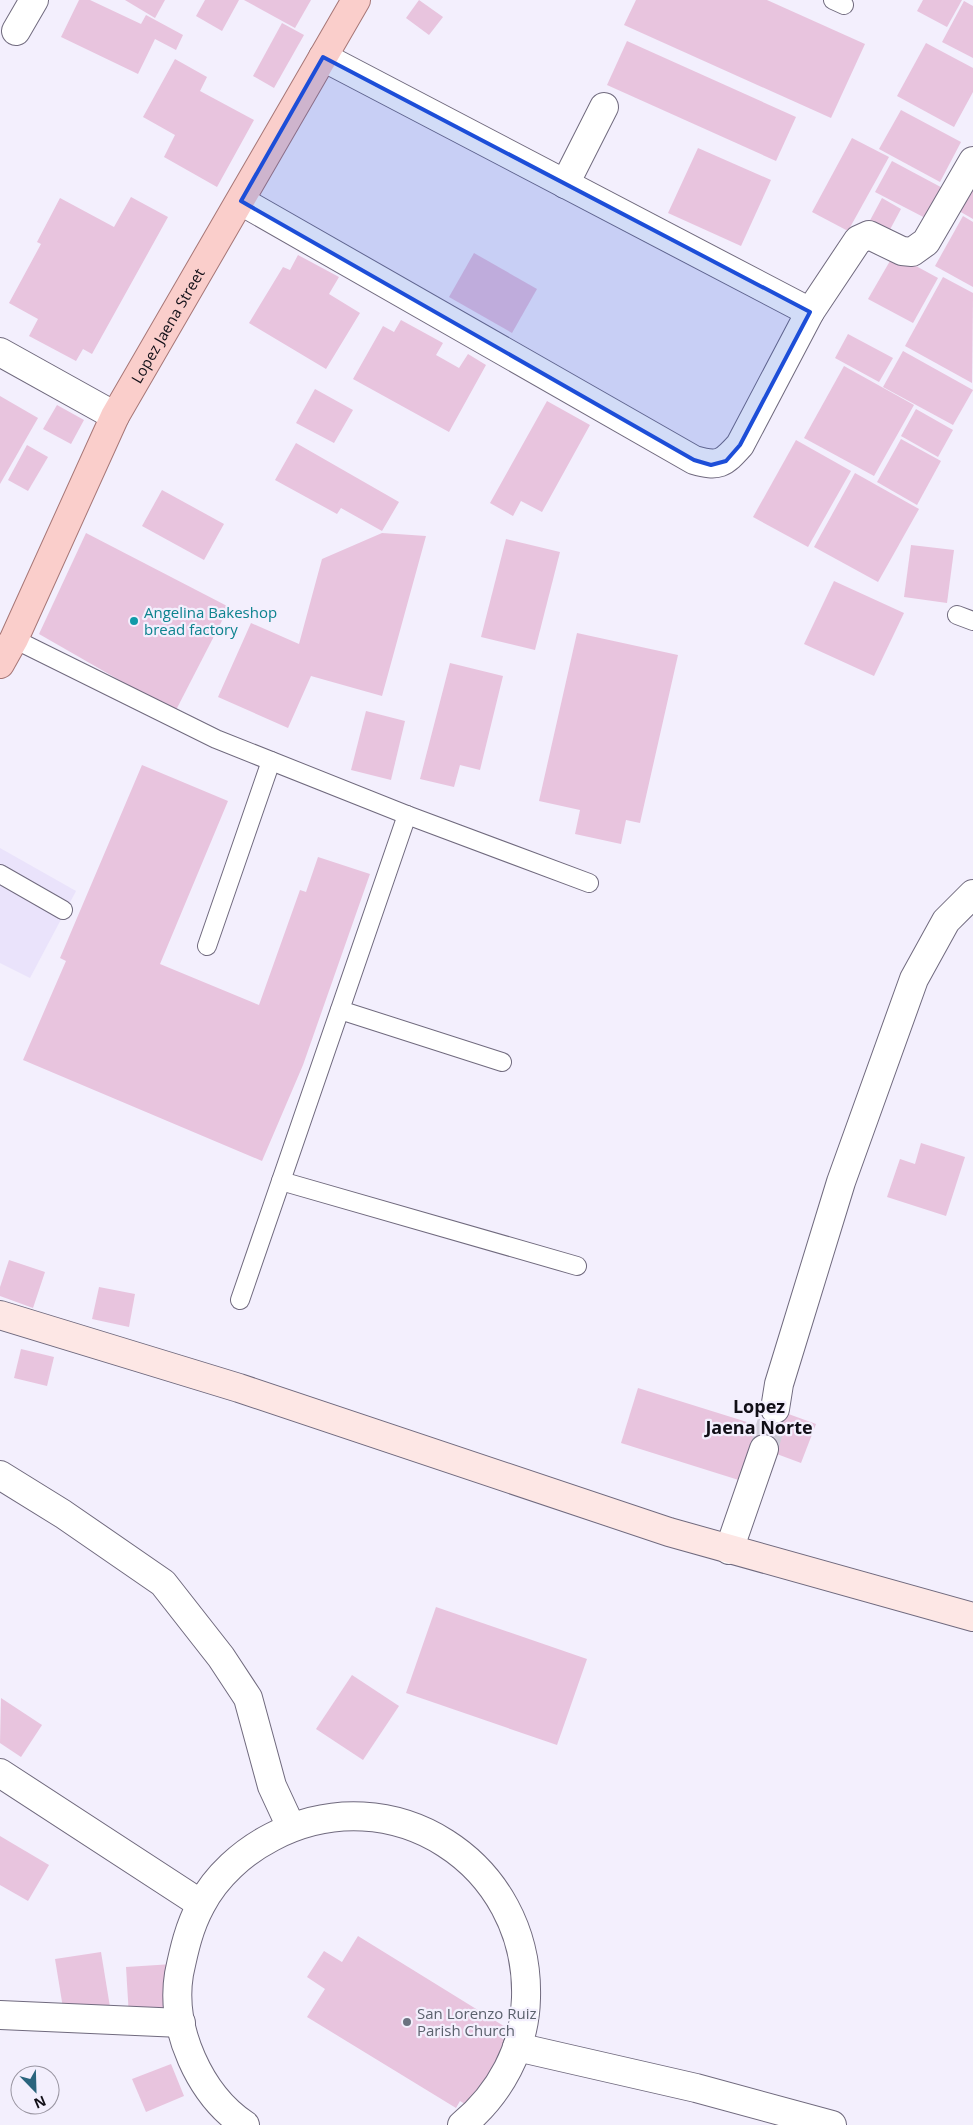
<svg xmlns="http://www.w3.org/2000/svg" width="973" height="2125" font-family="'Open Sans',sans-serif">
  <rect width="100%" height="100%" fill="#f3effd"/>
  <polygon fill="#eae3fb" points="0,848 76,891 30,978 0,963"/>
  <g fill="#e8c4de">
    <polygon points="79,0 90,0 141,24 146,15 183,35 176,50 155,39 138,74 61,37"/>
    <polygon points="125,0 165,0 155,18"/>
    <polygon points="205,0 239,0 222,31 196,16"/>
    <polygon points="244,0 311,0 295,28"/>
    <polygon points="419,0 443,17 429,35 406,18"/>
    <polygon points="636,0 767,0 865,44 831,118 624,25"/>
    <polygon points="923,0 962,0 947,27 917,11"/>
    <polygon points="964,1 973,6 973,58 942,42"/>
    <polygon points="282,23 304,35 274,88 253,76"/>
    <polygon points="627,41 796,117 776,161 607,85"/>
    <polygon points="926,43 973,68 973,92 954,127 897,96"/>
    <polygon points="175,59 207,77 200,91 254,120 217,187 164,157 175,135 143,117"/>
    <polygon points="901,110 961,142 940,182 879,149"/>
    <polygon points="852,138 889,157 848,231 812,212"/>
    <polygon points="698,148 771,180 741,246 668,213"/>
    <polygon points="892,161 950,192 933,222 875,192"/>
    <polygon points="973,186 973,219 959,211"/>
    <polygon points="131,197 168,217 92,354 83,349 76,361 29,336 38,319 9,303 41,244 37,242 60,198 114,227"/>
    <polygon points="882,198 901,209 886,237 867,226"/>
    <polygon points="963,216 973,222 973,287 935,266"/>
    <polygon points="474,253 537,289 512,333 449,297"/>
    <polygon points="894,254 938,278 913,323 868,299"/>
    <polygon points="298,255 339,277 329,294 360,313 326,369 249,323 283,267 290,270"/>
    <polygon points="943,277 973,293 972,383 905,346"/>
    <polygon points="401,320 443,343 436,355 459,368 468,354 486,365 449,432 353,379 383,326 394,332"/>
    <polygon points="848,334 893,358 879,382 835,358"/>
    <polygon points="903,351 973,390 953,425 883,387"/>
    <polygon points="844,366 914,405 874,476 804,438"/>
    <polygon points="315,389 353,410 334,443 296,423"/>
    <polygon points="0,396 38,418 0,484"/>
    <polygon points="547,401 590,425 542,512 521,501 513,516 490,503"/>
    <polygon points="57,405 84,420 71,444 43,429"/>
    <polygon points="916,409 953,430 938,457 901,436"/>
    <polygon points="901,439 941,461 917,505 877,482"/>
    <polygon points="796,440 851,471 808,547 753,517"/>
    <polygon points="296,443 399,502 382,531 341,508 337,514 275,480"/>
    <polygon points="27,445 48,457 28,491 8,480"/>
    <polygon points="855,473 919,509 878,582 814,547"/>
    <polygon points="162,490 224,524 204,560 142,526"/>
    <polygon points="86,533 229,607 175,712 39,634"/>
    <polygon points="382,533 426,536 382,696 311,676 288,728 218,697 251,623 299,644 322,559"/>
    <polygon points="506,539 560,552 535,650 481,637"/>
    <polygon points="911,545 954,550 947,603 904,597"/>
    <polygon points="834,581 904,613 874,676 804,644"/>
    <polygon points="577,633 678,655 640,823 626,820 621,844 575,834 580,810 539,801"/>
    <polygon points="450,663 503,676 480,770 460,765 454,787 420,779"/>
    <polygon points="366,711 405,721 391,780 351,770"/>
    <polygon points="142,765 228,801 160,964 259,1005 300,890 306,892 318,857 370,874 303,1065 262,1161 23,1060 66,961 60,958"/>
    <polygon points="921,1143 965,1157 946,1216 887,1197 900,1159 915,1164"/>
    <polygon points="9,1260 45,1272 33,1308 0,1296 0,1287"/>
    <polygon points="99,1287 135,1294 129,1327 92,1319"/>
    <polygon points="21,1349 54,1357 47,1386 14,1378"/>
    <polygon points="638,1388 763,1427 745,1482 621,1443"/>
    <polygon points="772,1408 816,1424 801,1463 758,1447"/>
    <polygon points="436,1607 587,1659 557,1745 406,1693"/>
    <polygon points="352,1675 399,1706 363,1760 316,1729"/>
    <polygon points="1,1698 42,1725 21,1757 0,1743"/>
    <polygon points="0,1836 49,1865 28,1901 0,1885"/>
    <polygon points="358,1936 507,2028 500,2037 510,2044 470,2107 460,2101 456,2108 307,2017 325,1989 307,1977 324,1951 342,1962"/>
    <polygon points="101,1952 110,2007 64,2014 55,1959"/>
    <polygon points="173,1964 176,2014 129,2017 126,1967"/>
    <polygon points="171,2064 184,2096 146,2112 132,2079"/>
  </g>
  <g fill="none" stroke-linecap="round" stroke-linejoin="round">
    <polyline stroke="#d1cdda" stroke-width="28" stroke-dasharray="28 14" stroke-linecap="butt" points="764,1449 775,1409"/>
    <defs>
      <g id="lane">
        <polyline points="833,0 844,5"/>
        <polyline points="957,615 973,621"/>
        <polyline points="14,639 216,739 407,815 589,883"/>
        <polyline points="0,874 63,910"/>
        <polyline points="207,946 271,761"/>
        <polyline points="340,1010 502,1062"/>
        <polyline points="281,1181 577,1266"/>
        <polyline points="240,1300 407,815"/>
      </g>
      <g id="street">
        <polyline points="16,31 34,0"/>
        <polyline points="565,184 604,107"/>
        <path d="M241 201 694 460C719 467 723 464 740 445L810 312 323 57"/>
        <polyline points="810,312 858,240 869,235 902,251 912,252 926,242 973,161"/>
        <polyline points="0,352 115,416"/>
        <polyline points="775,1409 779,1384 841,1182 914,979 946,921 973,894"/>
        <polyline points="0,1475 63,1514 163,1583 221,1657 248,1698 272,1786 291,1827"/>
        <polyline points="729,1550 764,1449"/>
        <polyline points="0,1773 201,1904"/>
        <polyline points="0,2015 181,2023"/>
        <polyline points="517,2047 696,2088 832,2125"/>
        <path d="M245 2125C200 2095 170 2029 179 1974 184 1950 189 1927 201 1905 216 1876 243 1852 272 1837 392 1774 530 1863 526 1998 525 2048 500 2094 462 2125"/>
      </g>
      <polyline id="secondary" points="0,1315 239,1388 669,1532 973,1617"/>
      <g id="primary">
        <path id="s1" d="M0 664 14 639 115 416 356 0"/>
      </g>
    </defs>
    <use href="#lane" stroke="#706a7e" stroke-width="20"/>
    <use href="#street" stroke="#706a7e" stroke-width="30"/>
    <use href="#secondary" stroke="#706a7e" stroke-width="30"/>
    <use href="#primary" stroke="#a67676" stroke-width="30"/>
    <use href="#lane" stroke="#fff" stroke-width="18"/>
    <use href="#street" stroke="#fff" stroke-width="28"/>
    <use href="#secondary" stroke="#fde7e5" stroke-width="28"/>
    <use href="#primary" stroke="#facecb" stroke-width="28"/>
  </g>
  <path fill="#1d4ed8" fill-opacity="0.2" stroke="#1d4ed8" stroke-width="4" stroke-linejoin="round" d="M323 57 810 312 740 445 726 461 711 465 694 460 241 201Z"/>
  <circle fill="#0f9aa8" stroke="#f3effd" stroke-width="2" cx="134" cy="621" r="5"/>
  <circle fill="#6b7280" stroke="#f3effd" stroke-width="2" cx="407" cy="2022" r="5"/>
  <g text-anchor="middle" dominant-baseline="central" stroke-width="4.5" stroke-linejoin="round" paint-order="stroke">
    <g font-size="15" fill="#110f17" stroke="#f3effd">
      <text stroke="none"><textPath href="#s1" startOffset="378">Lopez Jaena Street</textPath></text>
    </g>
    <g font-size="15" fill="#0d838f" stroke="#f3effd" text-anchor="start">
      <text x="144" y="612">Angelina Bakeshop<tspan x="144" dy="17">bread factory</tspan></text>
    </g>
    <g font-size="15" fill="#5b616d" stroke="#f3effd" text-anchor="start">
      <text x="417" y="2013">San Lorenzo Ruiz<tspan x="417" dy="17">Parish Church</tspan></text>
    </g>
    <g font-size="18" font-weight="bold" fill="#110f17" stroke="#f3effd">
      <text x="759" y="1406">Lopez<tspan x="759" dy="21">Jaena Norte</tspan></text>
    </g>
  </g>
  <g transform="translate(35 2090) rotate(157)"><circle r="24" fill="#f3effd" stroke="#9995a1"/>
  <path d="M0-4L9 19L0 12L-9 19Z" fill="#2a647d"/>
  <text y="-8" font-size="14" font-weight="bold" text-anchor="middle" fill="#110f17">N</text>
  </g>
</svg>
